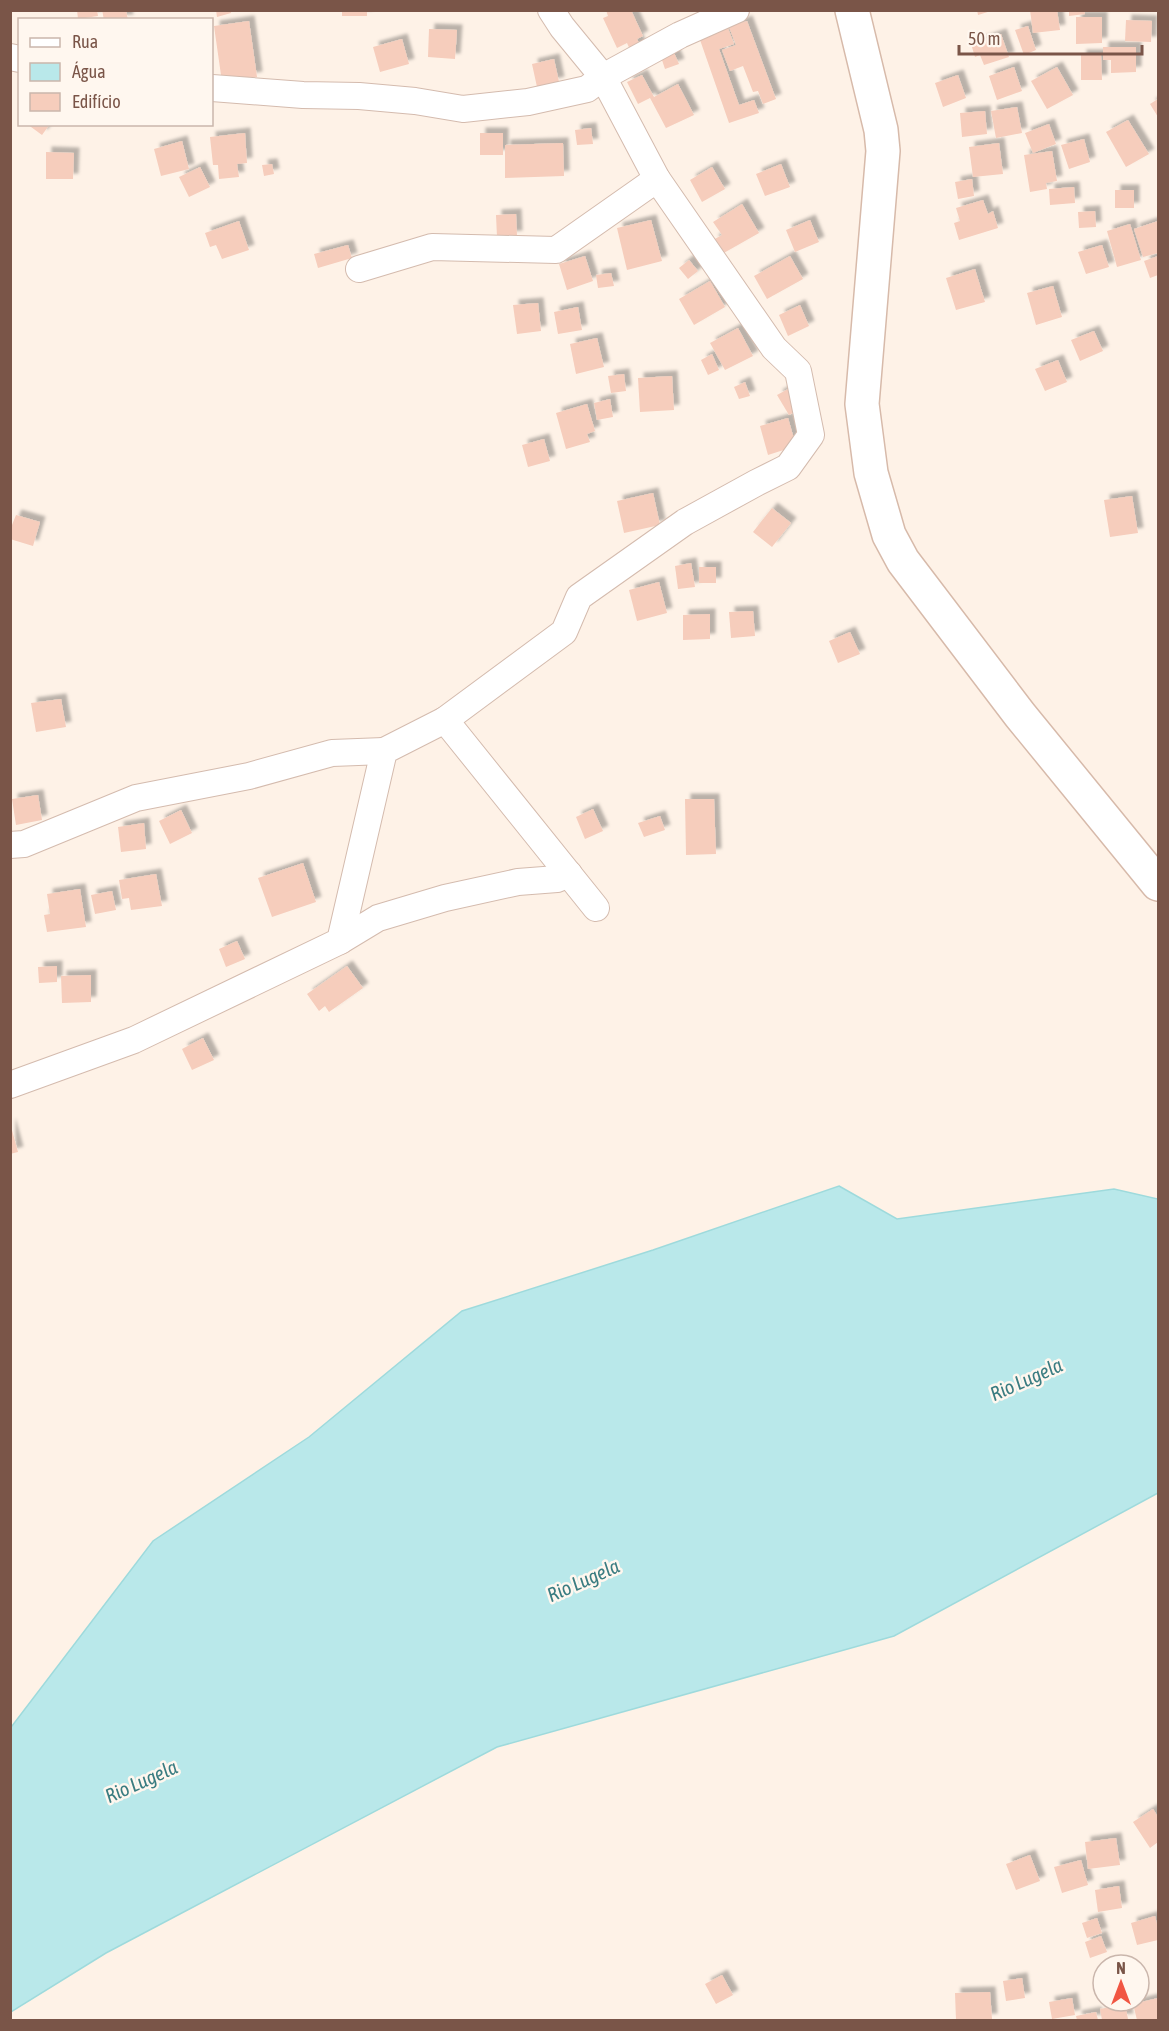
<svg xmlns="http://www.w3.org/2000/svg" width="1169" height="2031" font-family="'Asap Condensed',sans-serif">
  <defs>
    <filter id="shadow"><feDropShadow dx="5.5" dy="-5.5" stdDeviation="1.5" flood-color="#0004"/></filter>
  </defs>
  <rect width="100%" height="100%" fill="#fef2e7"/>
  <polygon fill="#b9e8ea" stroke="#9edadc" stroke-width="1.5" points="839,1186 897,1219 1114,1189 1158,1199 1158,1493 894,1636 497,1747 106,1953 11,2012 11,1726 12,1726 153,1541 309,1437 462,1311 653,1250"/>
  <g fill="#f6cdbc" filter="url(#shadow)">
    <polygon points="77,10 97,10 98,16 78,19"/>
    <polygon points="102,10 126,10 128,20 104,20"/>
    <polygon points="216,10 230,10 231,13 217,17"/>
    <rect x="342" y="10" width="25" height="6"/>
    <polygon points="606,10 631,10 643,36 637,39 641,47 631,52 627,43 617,48 603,18 608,16"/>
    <polygon points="977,10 991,10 991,11 978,15"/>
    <polygon points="1030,10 1057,10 1060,30 1033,33"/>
    <polygon points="1069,10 1084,10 1085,14 1069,16"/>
    <polygon points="1076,17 1102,17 1102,43 1076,44"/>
    <polygon points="1126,20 1152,21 1151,42 1125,41"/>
    <polygon points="249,21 257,77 222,82 214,26"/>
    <polygon points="747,21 776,99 763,104 758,91 753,92 743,66 730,71 722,50 736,45 729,27"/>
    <polygon points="1028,26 1036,50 1024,55 1015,30"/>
    <polygon points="728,28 734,44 719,49 739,105 754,100 759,113 729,123 699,37"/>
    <polygon points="429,29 457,30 455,59 428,57"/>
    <polygon points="1001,34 1009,57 984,65 980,55 975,57 971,44"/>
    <polygon points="402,39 409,64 380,72 373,47"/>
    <polygon points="1103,47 1136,47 1136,72 1111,73 1111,60 1103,60"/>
    <polygon points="674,53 679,64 665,69 661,57"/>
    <polygon points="1081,55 1101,55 1102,80 1081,80"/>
    <polygon points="554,59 559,82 537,87 532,64"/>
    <polygon points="1014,67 1022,91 997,100 989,76"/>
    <polygon points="1057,67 1073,95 1047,109 1031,81"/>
    <polygon points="642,75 654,97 678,84 694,115 666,128 650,98 638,104 627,82"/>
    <polygon points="958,75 966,98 943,107 935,83"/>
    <polygon points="1158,99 1158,117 1150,104"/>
    <polygon points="1017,107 1022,133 996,138 991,111"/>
    <polygon points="985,111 987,134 962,137 960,113"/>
    <polygon points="1128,120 1149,154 1126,167 1106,132"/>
    <polygon points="27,124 50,124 42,135"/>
    <polygon points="1049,124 1056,144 1033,153 1025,133"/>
    <polygon points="591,128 593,144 577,145 575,130"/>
    <polygon points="245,133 247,163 237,164 239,177 219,179 218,165 213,165 210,137"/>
    <rect x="480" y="133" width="23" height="22"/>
    <polygon points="1084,139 1090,162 1069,169 1061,145"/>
    <polygon points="182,141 189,169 161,176 154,149"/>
    <polygon points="563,143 564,176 505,178 505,145"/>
    <polygon points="999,143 1003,174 973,177 969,147"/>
    <polygon points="1052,151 1057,181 1046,183 1047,189 1030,192 1024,155"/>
    <polygon points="46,152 74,153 73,179 46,179"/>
    <polygon points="272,164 274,174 264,176 262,165"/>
    <polygon points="781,164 790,187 765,196 756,174"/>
    <polygon points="200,167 210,187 189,197 179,177"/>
    <polygon points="712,167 725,189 702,202 690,180"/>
    <polygon points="972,179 974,196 958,199 955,182"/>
    <polygon points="1074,187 1075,203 1050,205 1049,189"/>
    <rect x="1115" y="190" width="19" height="18"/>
    <polygon points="983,200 988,214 993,211 998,228 959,240 954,223 960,221 956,208"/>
    <polygon points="742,204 759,233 722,254 713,240 722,235 713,222"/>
    <polygon points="1095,211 1096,227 1079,228 1078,212"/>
    <polygon points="516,214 517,236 497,237 496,215"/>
    <polygon points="651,220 662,261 627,270 617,228"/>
    <polygon points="810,220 819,242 795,252 786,230"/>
    <polygon points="239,221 249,250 222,259 216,245 210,247 205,233"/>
    <polygon points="1158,221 1158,253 1143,257 1134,229"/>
    <polygon points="1130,224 1141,260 1117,267 1107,231"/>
    <polygon points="348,245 352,258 318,268 314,254"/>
    <polygon points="1102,245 1109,267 1086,274 1078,252"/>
    <polygon points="585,256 593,281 567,290 559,264"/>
    <polygon points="790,256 803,279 767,299 754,276"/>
    <polygon points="1158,256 1158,275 1150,278 1144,261"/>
    <polygon points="689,260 698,271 688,279 679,268"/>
    <polygon points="975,269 985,302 956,310 946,278"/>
    <polygon points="611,273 614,286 598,288 596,275"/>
    <polygon points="710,281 725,307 694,325 679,299"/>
    <polygon points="1053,286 1062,317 1036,325 1027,293"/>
    <polygon points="538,303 541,331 517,334 513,305"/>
    <polygon points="800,305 809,326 788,336 779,315"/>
    <polygon points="578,307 582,330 558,334 554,312"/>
    <polygon points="738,328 753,356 725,370 710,343"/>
    <polygon points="1094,331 1103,351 1080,361 1071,340"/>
    <polygon points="597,338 604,367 576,374 570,344"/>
    <polygon points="712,354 719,370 708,375 701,360"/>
    <polygon points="1058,360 1067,382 1045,391 1035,369"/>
    <polygon points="624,374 626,391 611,393 608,376"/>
    <polygon points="672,376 674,410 640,412 638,378"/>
    <polygon points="745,382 750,396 739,399 734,387"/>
    <polygon points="790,388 802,408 789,415 777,395"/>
    <polygon points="610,399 613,417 597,420 594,403"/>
    <polygon points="587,404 595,431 587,434 590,442 566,449 556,413"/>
    <polygon points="788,418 796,446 768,455 760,426"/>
    <polygon points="544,439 550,461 528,467 522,445"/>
    <polygon points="653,493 660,525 624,533 617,501"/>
    <polygon points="1132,496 1138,533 1110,537 1104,500"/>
    <polygon points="772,508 791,523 772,547 753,532"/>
    <polygon points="16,515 40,522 33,546 10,539 10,530"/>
    <polygon points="691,563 695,587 678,589 675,566"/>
    <rect x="699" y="567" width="17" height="16"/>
    <polygon points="659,582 667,613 637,621 629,590"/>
    <polygon points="753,611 755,636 731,638 729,612"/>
    <polygon points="710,614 710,639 683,640 683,615"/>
    <polygon points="850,632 860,654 838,663 829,641"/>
    <polygon points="61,699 66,727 36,732 31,703"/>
    <polygon points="38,795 42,820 16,825 12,799"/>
    <polygon points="685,799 714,799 716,854 686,855"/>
    <polygon points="593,809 603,831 585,839 576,817"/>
    <polygon points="181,810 192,833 170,844 159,821"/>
    <polygon points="660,816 665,830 644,837 638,823"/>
    <polygon points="144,823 146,849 121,852 118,827"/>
    <polygon points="303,863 316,902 272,917 258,878"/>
    <polygon points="156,874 162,906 131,910 129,898 122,899 119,880"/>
    <polygon points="80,889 86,927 47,932 44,915 50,914 47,894"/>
    <polygon points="112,891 116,910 95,914 91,895"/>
    <polygon points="237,941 245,959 226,967 219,949"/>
    <polygon points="57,966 57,982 39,983 38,967"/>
    <polygon points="347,966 363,988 329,1012 325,1006 319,1011 307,994"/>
    <polygon points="91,975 91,1002 62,1003 61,976"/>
    <polygon points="203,1038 214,1060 192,1070 182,1049"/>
    <polygon points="10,1123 18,1152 10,1154"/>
    <polygon points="1153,1809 1158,1817 1158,1842 1150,1848 1133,1822"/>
    <polygon points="1116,1838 1120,1865 1088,1869 1085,1842"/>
    <polygon points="1030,1855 1040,1881 1016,1890 1006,1864"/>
    <polygon points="1081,1860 1088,1885 1062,1893 1054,1867"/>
    <polygon points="1119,1886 1122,1908 1098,1912 1095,1890"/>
    <polygon points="1155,1916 1158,1928 1158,1940 1137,1945 1131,1923"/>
    <polygon points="1097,1918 1102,1933 1087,1938 1082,1923"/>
    <polygon points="1101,1936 1107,1952 1090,1958 1085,1942"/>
    <polygon points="722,1975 733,1995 716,2004 705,1984"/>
    <polygon points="1022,1978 1025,1998 1006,2001 1003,1981"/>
    <polygon points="990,1992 992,2019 956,2020 955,1993"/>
    <polygon points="1072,1998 1075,2015 1052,2019 1049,2002"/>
    <polygon points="1158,1998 1158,2020 1137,2020 1133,2004"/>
    <polygon points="1125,2004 1128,2019 1102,2020 1100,2009"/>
    <polygon points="1096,2012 1098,2020 1077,2020 1076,2016"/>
  </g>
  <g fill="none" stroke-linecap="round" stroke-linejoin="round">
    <defs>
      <g id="minor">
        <polyline points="551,10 562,27 603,77 680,35 736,10"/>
        <polyline points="10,57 20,59"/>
        <polyline points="212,88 303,95 359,96 415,101 463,109 528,102 587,89 603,77 657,179"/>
        <polyline points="359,269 432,247 556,250 657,179 774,348 798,371 811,435 788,467 756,483 685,522 579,597 564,632 445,720 596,908"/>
        <polyline points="10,845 24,844 136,798 249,776 332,753 384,751"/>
        <polyline points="340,941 378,918 445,898 518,882 557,879 569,874"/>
        <polyline points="10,1085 134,1040 340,941 384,751 445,720"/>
      </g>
      <polyline id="secondary" points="852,10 881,130 883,151 862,404 871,473 889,535 903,561 1020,715 1158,884"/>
    </defs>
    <use href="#minor" stroke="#d4bbae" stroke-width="28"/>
    <use href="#secondary" stroke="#d7baaa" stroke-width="36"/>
    <use href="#minor" stroke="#fff" stroke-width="26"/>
    <use href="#secondary" stroke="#fff" stroke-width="33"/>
  </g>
  <g text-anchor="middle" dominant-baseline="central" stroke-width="5" stroke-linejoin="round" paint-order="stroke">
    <g font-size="20" font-style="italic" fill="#3a7c81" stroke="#fff7ef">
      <text transform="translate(1026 1379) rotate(-24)">Rio Lugela</text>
      <text transform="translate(583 1580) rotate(-24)">Rio Lugela</text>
      <text transform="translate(141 1781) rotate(-24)">Rio Lugela</text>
    </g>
  </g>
  <rect width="1169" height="2031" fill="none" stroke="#7a5548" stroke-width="24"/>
  <rect x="18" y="18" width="195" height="108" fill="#fff7ef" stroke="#cab6ac" stroke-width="1.5"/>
  <rect x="30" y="38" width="30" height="9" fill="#ffffff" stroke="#cab6ac" stroke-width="1.5"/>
  <text x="72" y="48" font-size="18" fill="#7a5548">Rua</text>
  <rect x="30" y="63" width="30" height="18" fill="#b9e8ea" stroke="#cab6ac" stroke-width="1.5"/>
  <text x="72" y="78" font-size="18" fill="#7a5548">Água</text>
  <rect x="30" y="93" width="30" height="18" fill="#f6cdbc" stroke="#cab6ac" stroke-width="1.5"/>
  <text x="72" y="108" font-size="18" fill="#7a5548">Edifício</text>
  <g transform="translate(1121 1983)"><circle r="28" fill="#fff7ef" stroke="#cab6ac" stroke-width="1.5"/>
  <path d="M0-4.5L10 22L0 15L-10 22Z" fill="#f15643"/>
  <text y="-9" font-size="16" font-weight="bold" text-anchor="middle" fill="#7a5548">N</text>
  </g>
  <path d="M959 45v9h183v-9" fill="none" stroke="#7a5548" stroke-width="3"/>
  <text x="968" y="45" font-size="18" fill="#7a5548" stroke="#fff7ef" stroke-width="4.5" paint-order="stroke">50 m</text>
</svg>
